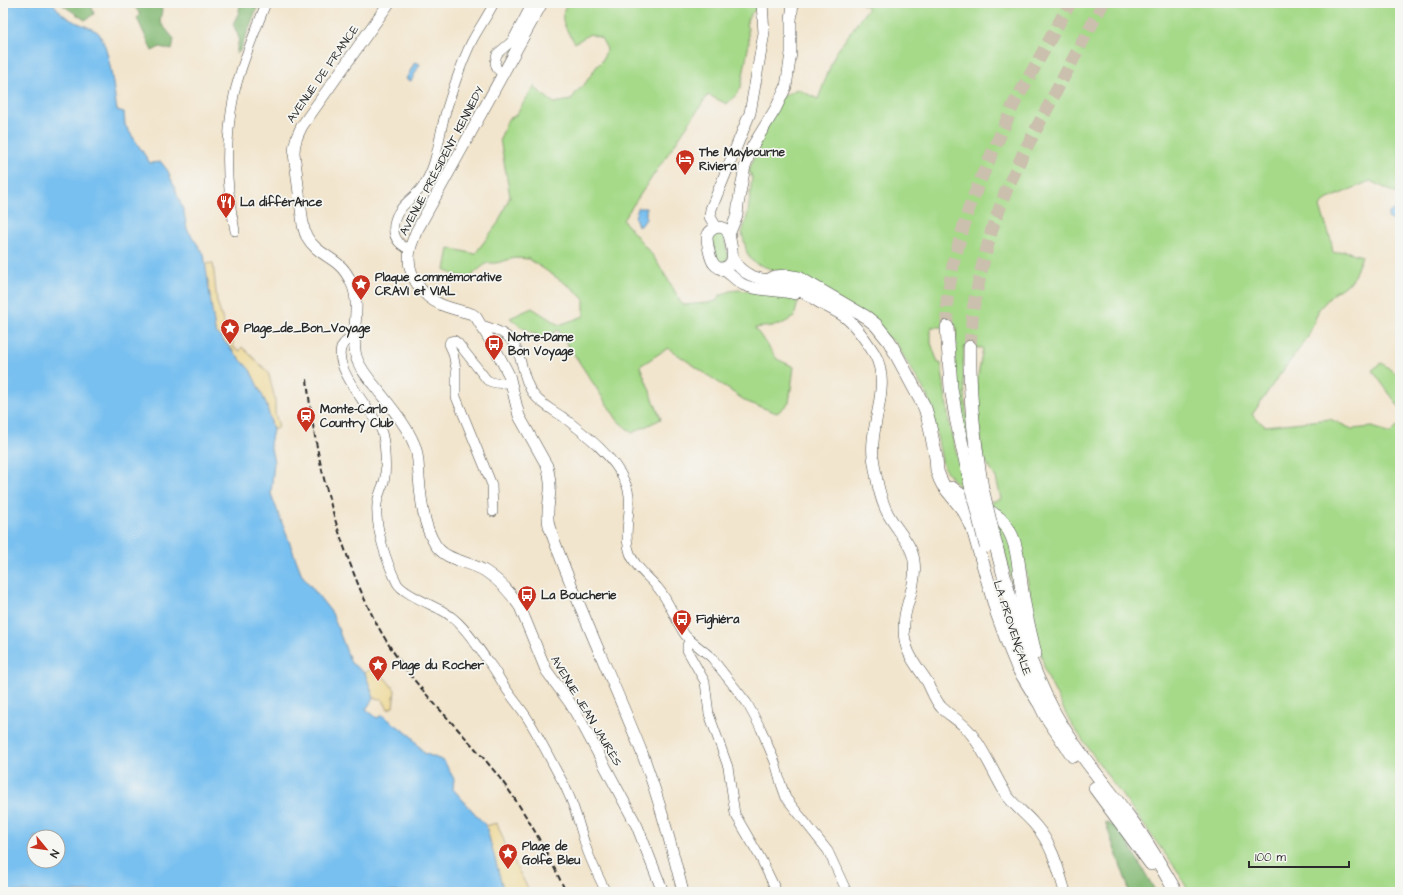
<svg xmlns="http://www.w3.org/2000/svg" width="1403" height="895" font-family="'Architects Daughter',sans-serif">
  <rect width="100%" height="100%" fill="#f6f6f2"/>
  <filter id="ink" filterUnits="userSpaceOnUse"><feTurbulence type="fractalNoise" baseFrequency=".025" numOctaves="2"/><feDisplacementMap in="SourceGraphic" scale="8" xChannelSelector="R" yChannelSelector="G"/><feConvolveMatrix kernelMatrix="1 2 1 2 8 2 1 2 1" color-interpolation-filters="sRGB"/></filter>
  <filter id="wash" filterUnits="userSpaceOnUse"><feTurbulence type="fractalNoise" baseFrequency=".012" numOctaves="4" result="noise"/><feDisplacementMap in="SourceGraphic" scale="16" xChannelSelector="R" yChannelSelector="G"/><feGaussianBlur stdDeviation="0.9" result="paint"/><feColorMatrix in="noise" values="0 0 0 0 0 0 0 0 0 0 0 0 0 0 0 0 0 1.4 0 .05"/><feComposite in="paint" operator="in"/></filter>
  <g filter="url(#wash)">
    <rect width="100%" height="100%" fill="#f2e5cd"/>
    <g fill="#a6da89" stroke="#68825a">
      <path d="M567 3H756L757 8 751 14 747 20 749 43 741 87 737 94 727 104 708 95 623 220 653 256 672 286 682 305 708 303 716 301 720 295H723L730 291 738 290 792 296 799 298 794 317 780 325 755 328 777 359 794 367 789 403 777 413 747 402 668 348 640 366 661 419 632 433 618 421 558 330 544 339 521 327 510 318 532 308 559 325 584 316V300L575 290 529 259 515 258 496 263H487L474 273 471 278 455 275 445 270 449 248 475 254 498 223 510 196 500 139 508 119 515 116 535 85 536 89 554 103 571 100 577 91 584 85 597 66 602 61 607 49 601 38 590 34 575 43C565 26 558 22 567 3Z"/>
      <path d="M861 3H1400V195L1370 181 1326 200 1320 207 1331 240 1333 253 1345 251 1362 256 1352 281 1334 293 1319 309 1308 337 1273 384 1252 415 1265 426 1330 419 1352 429 1373 427 1390 434 1400 424V892H1189L1177 870 1110 779 1070 722 1046 674 1039 646 1020 538C1012 524 995 517 991 502L1001 499 996 478 983 457 976 410 977 381 983 348 964 347C962 388 968 429 974 470L959 406 954 361 957 327H931V343L938 363H941L950 429 967 491C956 484 949 477 943 465L931 407 927 395 895 342 779 272 757 264 752 261 747 253 742 233 748 213 752 177 749 171 773 102 797 89 818 99 835 54 868 8Z"/>
      <polygon points="716,233 720,233 724,237 728,257 725,262 721,263 716,259 712,238"/>
      <polygon points="1382,363 1400,377 1400,408 1372,370"/>
      <polygon points="996,519 1012,543 1017,602"/>
    </g>
    <g fill="#84ba75" stroke="#587250">
      <polygon points="61,3 91,3 94,14 85,20 64,6"/>
      <polygon points="132,3 157,3 162,9 160,22 174,39 172,50 160,47 152,51 137,18 140,14"/>
      <polygon points="240,3 259,3 240,51 236,54 239,38 233,24 239,12"/>
      <polygon points="1105,822 1120,829 1156,892 1130,892"/>
    </g>
    <g fill="#eeda9e" stroke="#8c8264">
      <polygon points="213,263 217,302 227,334 233,342 234,348 240,351 242,347 268,372 275,399 275,413 279,427 273,430 266,403 250,370 215,331 205,264"/>
      <polygon points="372,668 378,670 395,690 393,707 388,709 382,699 374,698 365,673"/>
      <polygon points="497,823 507,849 530,892 504,892 486,826"/>
    </g>
    <g fill="#78c0f0" stroke="#52768e" fill-rule="evenodd">
      <path d="M3 3H53C67 23 77 21 96 31 109 38 114 94 117 110L124 112 125 125 150 163 161 162 168 171 184 212 187 229 204 254 215 331 250 370 266 403 273 430 270 444 274 462 271 494 302 575 332 613 351 663 365 673 374 698 366 709 377 718 382 715 411 736 424 753 444 761 454 779 453 789 486 826 504 892H3ZM34 837H58V861H34Z"/>
      <polygon points="415,62 420,64 411,81 406,79"/>
      <polygon points="638,208 646,208 646,219 641,226 638,226 635,217"/>
      <polygon points="1393,210 1398,210 1400,212 1400,220 1394,221 1388,218 1389,213"/>
    </g>
  </g>
  <g filter="url(#ink)">
    <g fill="none" stroke-linecap="round" stroke-linejoin="round">
      <g stroke="#cac0ad" stroke-width="13" stroke-dasharray="13 6" stroke-linecap="butt">
        <polyline points="947,327 947,299 954,260 969,208 982,176 1013,106 1070,3"/>
        <polyline points="970,347 973,309 981,271 992,229 1006,191 1024,152 1103,3"/>
      </g>
      <defs>
        <g id="minor">
          <polyline points="503,74 497,69 495,63 497,54 512,41 532,3"/>
          <path d="M235 231C226 187 225 139 234 95 241 63 255 33 266 3"/>
          <path d="M410 250C399 245 392 237 394 224 397 204 417 198 426 181 438 160 439 134 446 111 453 88 461 64 471 43 478 29 487 17 494 3"/>
          <path d="M483 327 485 326C491 328 497 330 502 333 525 345 519 377 534 395 541 404 554 411 563 417 585 434 614 456 625 482 636 504 622 527 629 550 633 566 648 576 658 588 670 602 675 620 685 635L690 640 711 657 747 703 761 729 775 762 781 784 786 798 828 851 847 892"/>
          <path d="M354 337C314 351 373 409 381 430 385 439 387 472 384 482 381 489 378 496 377 504 375 528 386 561 397 583 402 593 430 604 441 610 461 620 474 642 487 660 495 669 500 680 507 690 513 699 520 707 526 716 537 733 546 751 555 768 559 776 564 783 567 791 576 809 580 829 586 847 591 862 599 878 606 892"/>
          <path d="M493 512 492 485 456 397V369L453 353 449 344 450 341 454 340 458 343 487 380C494 384 503 384 511 382"/>
          <polyline points="690,640 687,645 687,650 705,682 709,714 728,767 735,814 761,859 777,892"/>
        </g>
        <g id="major">
          <path d="M389 3 302 126C297 136 294 143 294 153L303 225C304 229 305 234 307 237 314 250 327 255 338 264 344 269 349 277 352 284 362 306 350 333 356 356 359 368 369 379 377 389 390 406 406 424 414 444 419 454 418 466 419 477 421 499 423 525 435 544 445 561 469 561 485 571 499 580 511 593 520 607L546 670 570 703 584 727 637 826 663 892"/>
          <path d="M542 3 416 232C414 238 411 244 410 250 405 273 422 297 442 305 452 309 462 311 472 314L476 317 497 352 509 375 519 416 547 466C549 474 551 483 550 491 549 503 546 514 549 526 576 604 612 677 642 753 659 798 671 845 683 892"/>
          <polyline points="716,227 710,217 711,209 750,113 764,33 762,3"/>
          <polyline points="729,235 737,215 738,205 745,166 752,147 776,108 786,87 791,53 791,20 793,3"/>
          <path d="M733 259C747 283 768 277 790 286 799 290 806 294 814 299 824 306 835 310 845 317 855 325 867 342 874 353 893 386 869 423 873 457 876 476 879 497 888 514 896 529 912 544 914 561 916 576 912 589 908 603 903 619 902 638 909 653 914 664 922 673 928 683 932 691 935 700 941 707 949 715 960 721 968 730 984 748 993 773 1006 794 1014 806 1026 814 1035 825 1052 844 1058 868 1065 892"/>
          <path d="M721 268C735 267 733 254 731 244 730 240 730 234 726 230 719 224 709 229 707 237 707 242 710 260 714 264 716 267 718 267 721 269 730 272 735 281 744 285 760 292 778 289 795 294"/>
        </g>
        <g id="highway">
          <polyline points="769,280 775,277 786,276 799,278 866,317 876,325 889,341 925,408 929,422 936,458 937,471 940,479 943,485 964,511 972,526 997,613 1009,646 1018,668 1038,701"/>
          <polyline points="947,327 951,388 956,418 972,490"/>
          <path d="M970 347C969 395 974 441 982 488"/>
          <path d="M952 488C966 501 986 507 1000 519 1019 536 1018 567 1022 591 1025 612 1030 633 1035 653"/>
          <path d="M996 546C1011 603 1026 661 1055 714 1076 751 1104 783 1129 817 1147 841 1161 866 1176 892"/>
          <polyline points="1035,694 1046,716 1073,756"/>
          <polyline points="1095,788 1151,864"/>
        </g>
      </defs>
      <use href="#minor" stroke="#494743" stroke-width="10"/>
      <use href="#major" stroke="#494743" stroke-width="12"/>
      <use href="#highway" stroke="#494743" stroke-width="14"/>
      <use href="#minor" stroke="#fff" stroke-width="9"/>
      <use href="#major" stroke="#fff" stroke-width="11"/>
      <use href="#highway" stroke="#fff" stroke-width="13"/>
      <path stroke="#2b2b2b" stroke-width="2" stroke-dasharray="6 3" stroke-linecap="butt" d="M307 379C312 431 323 482 339 532 354 577 371 621 399 660 429 702 468 737 499 777 526 812 547 852 566 892"/>
      <defs>
        <g id="highway-bridge">
          <polyline points="982,488 996,546"/>
          <polyline points="972,490 986,546"/>
        </g>
      </defs>
      <use href="#highway-bridge" stroke="#494743" stroke-width="14" stroke-linecap="butt"/>
      <use href="#highway-bridge" stroke="#fff" stroke-width="13"/>
    </g>
  </g>
  <defs>
    <symbol id="hotel-pin" viewBox="-11 -11 22 30"><path d="M0 17L-7.5 6A9.5 9.5 0 1 1 7.5 6Z" fill="#c8321e" stroke="#f6f6f2"/><path d="M-6-4.5h1.5V1H6V5H4.5V3h-9V5H-6ZM-4 0a1.8 1.8 0 1 1 3.6 0ZM.5 0V-2.5h3Q6-2.5 6 0Z" fill="#fff"/></symbol>
    <symbol id="restaurant-pin" viewBox="-11 -11 22 30"><path d="M0 17L-7.5 6A9.5 9.5 0 1 1 7.5 6Z" fill="#c8321e" stroke="#f6f6f2"/><path d="M-5-6h1v4h1v-4h1v4h1v-4h1v5L-1.5 .5V6h-2V.5L-5-1ZM5-6V6H3V1.5H1.5Q1.5-4 5-6Z" fill="#fff"/></symbol>
    <symbol id="sight-pin" viewBox="-11 -11 22 30"><path d="M0 17L-7.5 6A9.5 9.5 0 1 1 7.5 6Z" fill="#c8321e" stroke="#f6f6f2"/><path d="M0-6L1.8-2.2L6-1.7L2.9 1.2L3.7 5.4L0 3.3L-3.7 5.4L-2.9 1.2L-6-1.7L-1.8-2.2Z" fill="#fff"/></symbol>
    <symbol id="bus-pin" viewBox="-11 -11 22 30"><path d="M0 17L-7.5 6A9.5 9.5 0 1 1 7.5 6Z" fill="#c8321e" stroke="#f6f6f2"/><path d="M-5-6H5V4H4V6H2V4H-2V6H-4V4H-5ZM-3.5-4V0h7V-4ZM-3.5 1.2v1.5H-2V1.2ZM2 1.2v1.5H3.5V1.2Z" fill="#fff"/></symbol>
    <symbol id="station-pin" viewBox="-11 -11 22 30"><path d="M0 17L-7.5 6A9.5 9.5 0 1 1 7.5 6Z" fill="#c8321e" stroke="#f6f6f2"/><path d="M-3-6H3Q5-6 5-4V2Q5 4 3 4L4.5 6H3L1.5 4h-3L-3 6H-4.5L-3 4Q-5 4-5 2V-4Q-5-6-3-6ZM-3.5-4v3h7v-3ZM-3.5 1v1.5H-2V1ZM2 1v1.5H3.5V1Z" fill="#fff"/></symbol>
  </defs>
  <g fill-rule="evenodd">
    <use href="#hotel-pin" x="674" y="148" width="22" height="30"/>
    <use href="#restaurant-pin" x="215" y="191" width="22" height="30"/>
    <use href="#sight-pin" x="350" y="273" width="22" height="30"/>
    <use href="#sight-pin" x="219" y="317" width="22" height="30"/>
    <use href="#bus-pin" x="483" y="333" width="22" height="30"/>
    <use href="#station-pin" x="295" y="405" width="22" height="30"/>
    <use href="#bus-pin" x="516" y="584" width="22" height="30"/>
    <use href="#bus-pin" x="671" y="608" width="22" height="30"/>
    <use href="#sight-pin" x="367" y="654" width="22" height="30"/>
    <use href="#sight-pin" x="497" y="842" width="22" height="30"/>
  </g>
  <g text-anchor="middle" dominant-baseline="central" stroke-width="3.5" stroke-linejoin="round" paint-order="stroke">
    <g font-size="12" fill="#2b2b2b" stroke="#f6f6f2">
      <text transform="translate(323 74) rotate(-55)">AVENUE DE FRANCE</text>
      <text transform="translate(442 161) rotate(-62)">AVENUE PRÉSIDENT KENNEDY</text>
      <text transform="translate(1012 628) rotate(72)">LA PROVENÇALE</text>
      <text transform="translate(586 711) rotate(59)">AVENUE JEAN JAURÈS</text>
    </g>
    <g font-size="12" font-weight="bold" fill="#2b2b2b" stroke="#f6f6f2" text-anchor="start">
      <text x="699" y="152">The Maybourne<tspan x="699" dy="14">Riviera</tspan></text>
      <text x="240" y="202">La différAnce</text>
      <text x="375" y="277">Plaque commémorative<tspan x="375" dy="14">CRAVI et VIAL</tspan></text>
      <text x="244" y="328">Plage_de_Bon_Voyage</text>
      <text x="508" y="337">Notre-Dame<tspan x="508" dy="14">Bon Voyage</tspan></text>
      <text x="320" y="409">Monte-Carlo<tspan x="320" dy="14">Country Club</tspan></text>
      <text x="541" y="595">La Boucherie</text>
      <text x="696" y="619">Fighiéra</text>
      <text x="392" y="665">Plage du Rocher</text>
      <text x="522" y="846">Plage de<tspan x="522" dy="14">Golfe Bleu</tspan></text>
    </g>
  </g>
  <rect width="1403" height="895" fill="none" stroke="#f6f6f2" stroke-width="16"/>
  <g transform="translate(46 849) rotate(119)"><circle r="19" fill="#f6f6f2" stroke="#a5a5a2"/>
  <path d="M0-3L7 15L0 10L-7 15Z" fill="#c8321e"/>
  <text y="-6" font-size="11" font-weight="bold" text-anchor="middle" fill="#2b2b2b">N</text>
  </g>
  <path d="M1249 861v6h100v-6" fill="none" stroke="#2b2b2b" stroke-width="2"/>
  <text x="1255" y="861" font-size="12" fill="#2b2b2b" stroke="#f6f6f2" stroke-width="3" paint-order="stroke">100 m</text>
</svg>
